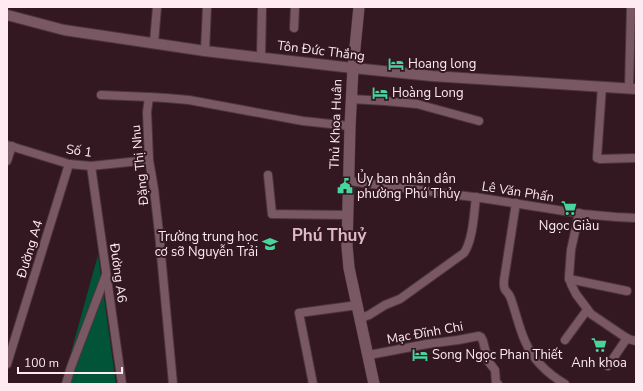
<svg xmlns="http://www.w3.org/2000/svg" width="643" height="391" font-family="'Nunito Sans',sans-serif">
  <rect width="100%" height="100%" fill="#331822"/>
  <polygon fill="#025439" points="98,255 116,384 61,384 67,367"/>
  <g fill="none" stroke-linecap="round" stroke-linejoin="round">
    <defs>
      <g id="minor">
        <polyline points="294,28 295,7"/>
        <polyline points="154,43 157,7"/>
        <polyline points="205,51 207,7"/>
        <polyline points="261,57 262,7"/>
        <polyline points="602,86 597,158 600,159 636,158"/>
        <polyline points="629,88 631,7"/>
        <polyline points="101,95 149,97"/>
        <polyline points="351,99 385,101 417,104 479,121"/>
        <polyline points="7,145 69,164 91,166 149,160"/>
        <polyline points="7,161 12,146"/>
        <polyline points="91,166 122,384"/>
        <polyline points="268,175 272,214 347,215"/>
        <polyline points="348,181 481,198 583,214 616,217 636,218"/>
        <path d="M516 203 504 280C503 294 508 289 511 299 516 313 519 328 525 341 533 360 548 374 565 384"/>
        <polyline points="579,213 571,250 569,277 571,284 576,294 591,314 628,339 636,341"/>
        <polyline points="569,279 627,291"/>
        <path d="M361 318 369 315 385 305 400 299 464 253C473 240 474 213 476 197"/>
        <polyline points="565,340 587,310"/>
        <polyline points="369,355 427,344 458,340 479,336 481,337 483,341 488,361 495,370 496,383 498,384"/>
        <polyline points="7,364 69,164"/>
        <polyline points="608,366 627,338"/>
        <polyline points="66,384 71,367 106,275"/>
        <polyline points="173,384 159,233 154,189 149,160 147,112 149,97 166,98 189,100 303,121 350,126"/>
        <polyline points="313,384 299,313 358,305"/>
      </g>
      <polyline id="tertiary" points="7,15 64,30 205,51 239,55 353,68 432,76 636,89"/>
      <polyline id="secondary" points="359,7 353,68 350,126 347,246 349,268 374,384"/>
    </defs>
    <use href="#minor" stroke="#4c363d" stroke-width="10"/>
    <use href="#tertiary" stroke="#4c363d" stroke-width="12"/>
    <use href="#secondary" stroke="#4c363d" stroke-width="12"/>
    <use href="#minor" stroke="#795863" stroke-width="8"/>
    <use href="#tertiary" stroke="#795863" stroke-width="10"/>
    <use href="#secondary" stroke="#795863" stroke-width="11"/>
  </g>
  <defs>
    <symbol id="hotel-bare" viewBox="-9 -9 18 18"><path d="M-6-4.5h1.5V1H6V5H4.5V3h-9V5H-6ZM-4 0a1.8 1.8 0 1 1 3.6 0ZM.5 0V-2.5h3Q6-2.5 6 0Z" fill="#48d49d" stroke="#331822" stroke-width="2.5" paint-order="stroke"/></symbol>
    <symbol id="civic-bare" viewBox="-9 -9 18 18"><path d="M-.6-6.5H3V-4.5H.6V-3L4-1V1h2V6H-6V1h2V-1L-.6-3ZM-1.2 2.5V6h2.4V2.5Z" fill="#48d49d" stroke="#331822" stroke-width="2.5" paint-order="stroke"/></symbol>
    <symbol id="supermarket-bare" viewBox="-9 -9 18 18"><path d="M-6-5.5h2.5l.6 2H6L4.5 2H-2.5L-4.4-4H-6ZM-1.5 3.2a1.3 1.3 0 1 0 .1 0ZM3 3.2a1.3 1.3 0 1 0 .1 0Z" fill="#48d49d" stroke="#331822" stroke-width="2.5" paint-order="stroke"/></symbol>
    <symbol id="school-bare" viewBox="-9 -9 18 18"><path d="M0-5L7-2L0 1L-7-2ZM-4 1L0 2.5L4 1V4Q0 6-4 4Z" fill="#48d49d" stroke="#331822" stroke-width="2.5" paint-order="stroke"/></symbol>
  </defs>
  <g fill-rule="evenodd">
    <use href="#hotel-bare" x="385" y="53" width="22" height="22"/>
    <use href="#hotel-bare" x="369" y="82" width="22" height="22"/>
    <use href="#civic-bare" x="334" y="175" width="22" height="22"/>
    <use href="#supermarket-bare" x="558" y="197" width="22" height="22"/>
    <use href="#school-bare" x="259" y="233" width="22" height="22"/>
    <use href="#supermarket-bare" x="588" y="334" width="22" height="22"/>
    <use href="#hotel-bare" x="409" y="344" width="22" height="22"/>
  </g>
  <g text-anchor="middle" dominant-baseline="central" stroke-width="4" stroke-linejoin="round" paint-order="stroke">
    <g font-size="13" fill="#feeaf0" stroke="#331822">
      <text transform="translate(321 51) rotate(7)">Tôn Đức Thắng</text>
      <text transform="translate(336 124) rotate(-88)">Thủ Khoa Huân</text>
      <text transform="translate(79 151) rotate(8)">Số 1</text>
      <text transform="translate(140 165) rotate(-96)">Đặng Thị Nhu</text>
      <text transform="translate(518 192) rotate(9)">Lê Văn Phấn</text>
      <text transform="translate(30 249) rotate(-73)">Đường A4</text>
      <text transform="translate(118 273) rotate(82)">Đường A6</text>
      <text transform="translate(425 333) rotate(-10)">Mạc Đĩnh Chi</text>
    </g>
    <g font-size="13" fill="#feeaf0" stroke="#331822" text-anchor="start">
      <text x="408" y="64">Hoang long</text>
      <text x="392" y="93">Hoàng Long</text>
      <text x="357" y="179">Ủy ban nhân dân<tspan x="357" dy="15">phường Phú Thủy</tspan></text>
      <text x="569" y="226" text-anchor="middle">Ngọc Giàu</text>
      <text x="258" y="237" text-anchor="end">Trường trung học<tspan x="258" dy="15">cơ sỡ Nguyễn Trải</tspan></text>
      <text x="432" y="355">Song Ngọc Phan Thiết</text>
      <text x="599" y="363" text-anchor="middle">Anh khoa</text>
    </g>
    <g font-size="17" font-weight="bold" fill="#e0bac6" stroke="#331822">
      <text x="329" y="235">Phú Thuỷ</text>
    </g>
  </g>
  <rect width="643" height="391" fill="none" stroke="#feeaf0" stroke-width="16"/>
  <path d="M18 367v6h104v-6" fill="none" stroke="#feeaf0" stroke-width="2"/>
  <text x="24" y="367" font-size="12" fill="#feeaf0" stroke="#331822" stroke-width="3" paint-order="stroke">100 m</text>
</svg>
